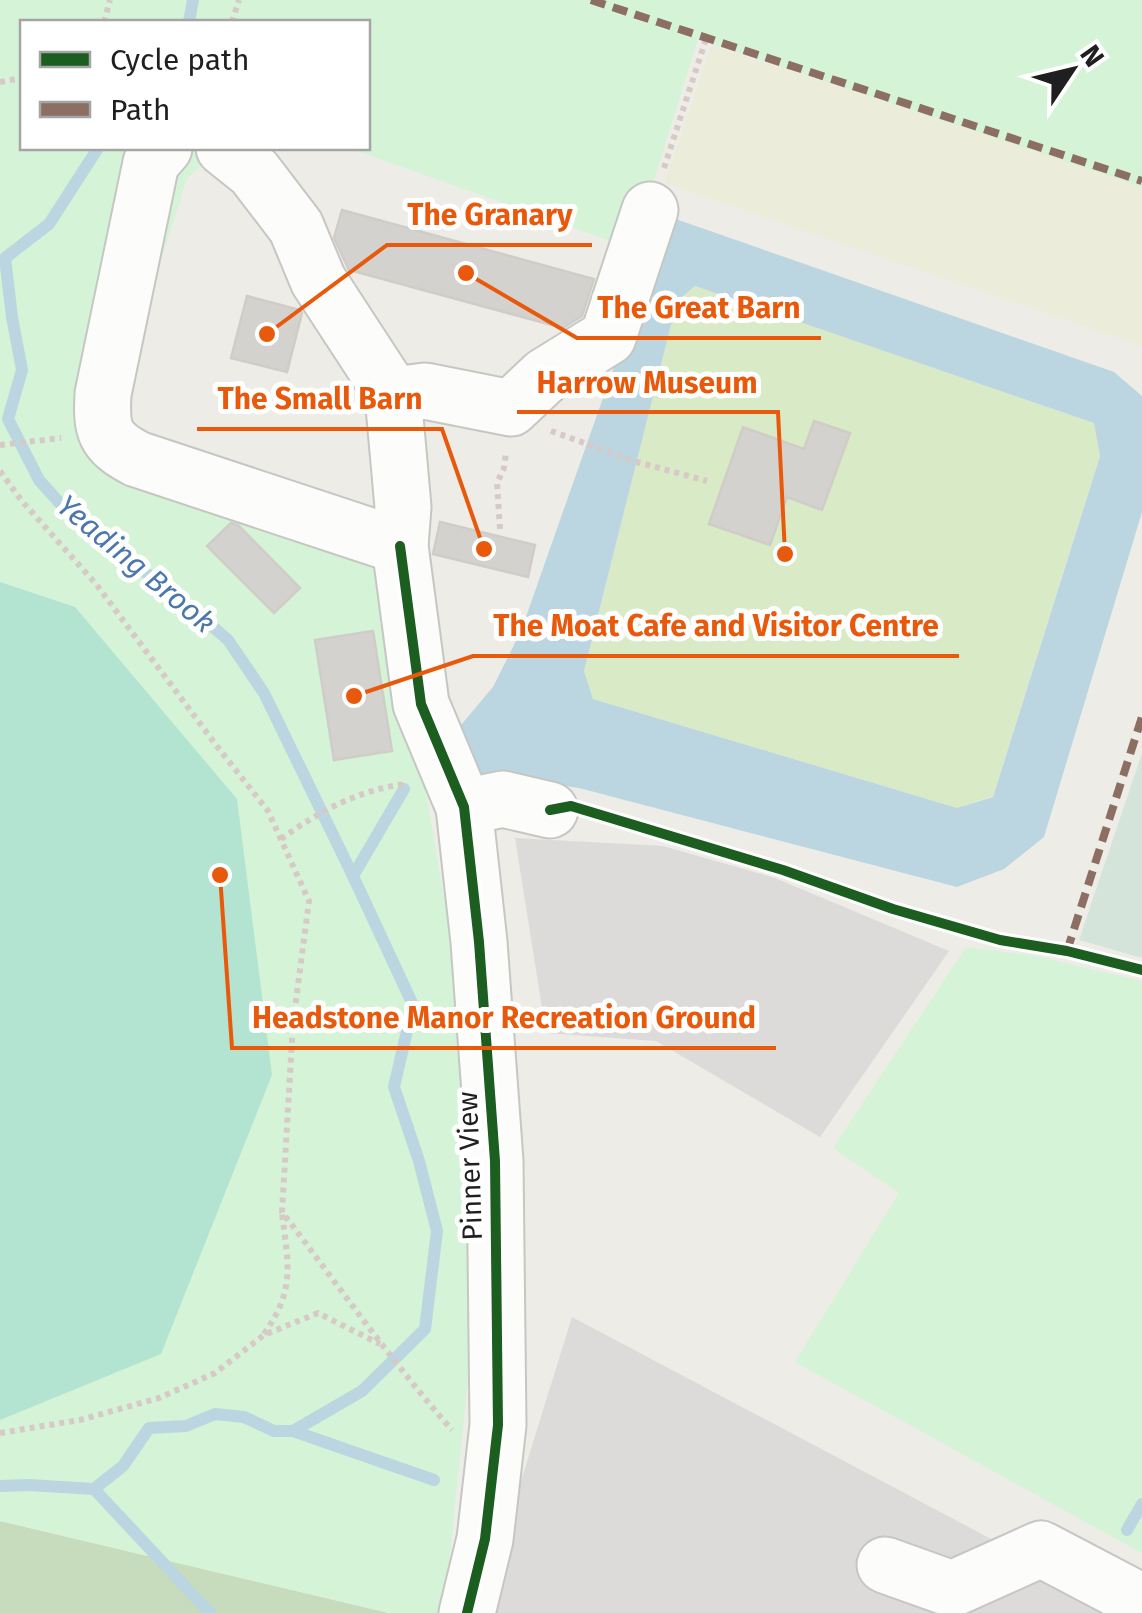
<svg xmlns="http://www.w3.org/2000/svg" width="1142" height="1613" font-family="'Fira Sans',sans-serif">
  <rect width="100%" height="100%" fill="#edece7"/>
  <g fill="#dcdbd9">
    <polygon points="515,838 663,846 775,878 949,951 820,1137 656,1041 546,1033"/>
    <polygon points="572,1317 1131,1613 480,1613"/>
  </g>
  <polygon fill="#ebedda" points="712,45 1142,187 1142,346 664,183"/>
  <polygon fill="#d8eac6" points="695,286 1094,423 1100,455 993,796 957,808 593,699 584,671 677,301"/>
  <polygon fill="#c6dcbd" points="0,1521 389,1613 0,1613"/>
  <polygon fill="#d5e4db" points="1142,753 1142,958 1079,940"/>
  <g fill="#d5f3d7">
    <polygon points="0,0 1142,0 1142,187 698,39 645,209 619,244 349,148 368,148 368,22 22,22 22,148 220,148 187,178 120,391 145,480 374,569 426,793 454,957 473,1240 468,1378 444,1613 389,1613 0,1521"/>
    <polygon points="966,947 1031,955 1142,981 1142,1553 795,1362 899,1193 833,1148"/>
  </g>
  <polygon fill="#b3e4d2" points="0,582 75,607 237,799 272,1075 161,1354 0,1420"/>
  <path fill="#bbd6e0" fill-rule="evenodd" d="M667 216 1114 372 1142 396V512L1044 837 1004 869 957 887 579 788 479 773 455 732 493 687 521 631ZM695 286 1094 423 1100 456 993 797 957 808 593 699 584 671 677 301Z"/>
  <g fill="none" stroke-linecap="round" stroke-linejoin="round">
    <g stroke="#bbd6e0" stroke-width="12">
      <polyline points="189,22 193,0"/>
      <polyline points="353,876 404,789"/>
      <polyline points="293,1431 434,1480"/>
      <polyline points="0,1486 29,1485 94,1489 123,1466 149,1428 186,1426 215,1414 244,1417 274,1431 293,1431 362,1391 425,1329 437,1231 419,1161 394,1087 413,1005 353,876 264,693 228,640 182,600 74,519 39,480 8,419 22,370 12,317 5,258 49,224 98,148"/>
      <polyline points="94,1489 210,1613"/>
      <polyline points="1127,1530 1142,1504"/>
    </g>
  </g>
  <g fill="#d4d2ce" stroke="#d0cdc8" stroke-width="2.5">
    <polygon points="342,210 594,279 582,316 563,328 349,270 334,238"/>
    <polygon points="247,296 300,310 302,313 287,372 231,358"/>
    <polygon points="814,421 850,433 822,510 787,497 770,545 709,524 743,427 804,449"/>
    <polygon points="440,522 535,545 528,577 433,554"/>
    <polygon points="231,523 238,525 300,588 274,613 207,546"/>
    <polygon points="373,631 392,751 334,760 315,640"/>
  </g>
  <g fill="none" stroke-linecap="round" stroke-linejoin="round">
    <defs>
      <g id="minor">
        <path d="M164 148 151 163 103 394C101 430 104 442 137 459L400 546"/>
        <polyline points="224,148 254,172 296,227 318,280 393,395 403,507 400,546 421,704 464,807 479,942 495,1161 498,1425 485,1539 467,1613"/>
        <polyline points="393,395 425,391 511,408 545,376 608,337 650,210"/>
        <polyline points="464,807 503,799 550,810"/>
        <polyline points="885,1565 952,1589 1041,1549 1142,1602"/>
      </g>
    </defs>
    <use href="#minor" stroke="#c6c6c3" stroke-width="59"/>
    <g stroke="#d7cac6" stroke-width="6" stroke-dasharray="5 5" stroke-linecap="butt">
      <polyline points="104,22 110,0"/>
      <polyline points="232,22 239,0"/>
      <polyline points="0,82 22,78"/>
      <polyline points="664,168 707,36"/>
      <polyline points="551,431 637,462 707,481"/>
      <polyline points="0,445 61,438"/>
      <path d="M0 471 21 500 96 584 216 745 268 811 309 901 293 1023 282 1212C338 1285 391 1361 452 1430"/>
      <polyline points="500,529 497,483 504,468 506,452"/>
      <path d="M281 839C318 812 360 789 406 784"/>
      <path d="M264 1334C296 1289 288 1264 282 1213"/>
      <polyline points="0,1433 80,1420 159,1398 215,1373 264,1335 318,1313 380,1344"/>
    </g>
    <use href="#minor" stroke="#fcfcfb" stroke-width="55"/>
    <g stroke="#8d6e63" stroke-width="8" stroke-dasharray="15 8" stroke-linecap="butt">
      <polyline points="591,0 1142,181"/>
      <polyline points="1067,951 1142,717"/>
    </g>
    <defs>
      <g id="cycleway">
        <polyline points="400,546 421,704 464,807 479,942 495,1161 498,1425 485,1539 467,1613"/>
        <polyline points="550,810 571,806 783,870 893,909 1000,940 1067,951 1142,970"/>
      </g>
    </defs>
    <use href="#cycleway" stroke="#fff" stroke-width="16"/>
    <use href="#cycleway" stroke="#1b5e20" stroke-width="10"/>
  </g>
  <g text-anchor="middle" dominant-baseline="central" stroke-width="10" stroke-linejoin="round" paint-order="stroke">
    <g font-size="28" fill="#1f1f1f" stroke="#fff">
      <text transform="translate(470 1166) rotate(-92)">Pinner View</text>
    </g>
    <g font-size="30" font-style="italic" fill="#4b77ae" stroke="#fff">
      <text transform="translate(136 564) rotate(40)">Yeading Brook</text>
    </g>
  </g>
  <path fill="none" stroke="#e8590c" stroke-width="4" d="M267 334L387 245H592M466 273L577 338H821M785 554L778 412H517M484 549L442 429H197M354 696L473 656H959M220 875L232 1048H776"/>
  <g fill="#e8590c" stroke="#fff" stroke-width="4">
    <circle cx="267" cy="334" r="10"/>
    <circle cx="466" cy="273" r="10"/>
    <circle cx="785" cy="554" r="10"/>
    <circle cx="484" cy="549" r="10"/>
    <circle cx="354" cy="696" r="10"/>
    <circle cx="220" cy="875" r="10"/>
  </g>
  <g font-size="30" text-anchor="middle" font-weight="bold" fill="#e8590c" stroke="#fff" stroke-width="10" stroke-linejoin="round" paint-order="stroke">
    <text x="490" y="225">The Granary</text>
    <text x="699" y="318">The Great Barn</text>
    <text x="647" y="393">Harrow Museum</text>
    <text x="320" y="409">The Small Barn</text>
    <text x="716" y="636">The Moat Cafe and Visitor Centre</text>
    <text x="504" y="1028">Headstone Manor Recreation Ground</text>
  </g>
  <rect x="20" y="20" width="350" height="130" fill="#ffffff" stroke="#a5a5a5" stroke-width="2.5"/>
  <rect x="40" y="52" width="50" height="15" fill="#1b5e20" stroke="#a5a5a5" stroke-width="2.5"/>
  <text x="110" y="70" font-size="30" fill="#1f1f1f">Cycle path</text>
  <rect x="40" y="102" width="50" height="15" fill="#8d6e63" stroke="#a5a5a5" stroke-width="2.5"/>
  <text x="110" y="120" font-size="30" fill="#1f1f1f">Path</text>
  <g transform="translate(1072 70) rotate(55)" stroke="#ffffff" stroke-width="8" paint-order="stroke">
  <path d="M0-8L18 38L0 25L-18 38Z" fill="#1f1f1f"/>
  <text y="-15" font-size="28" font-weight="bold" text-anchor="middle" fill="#1f1f1f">N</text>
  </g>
</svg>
